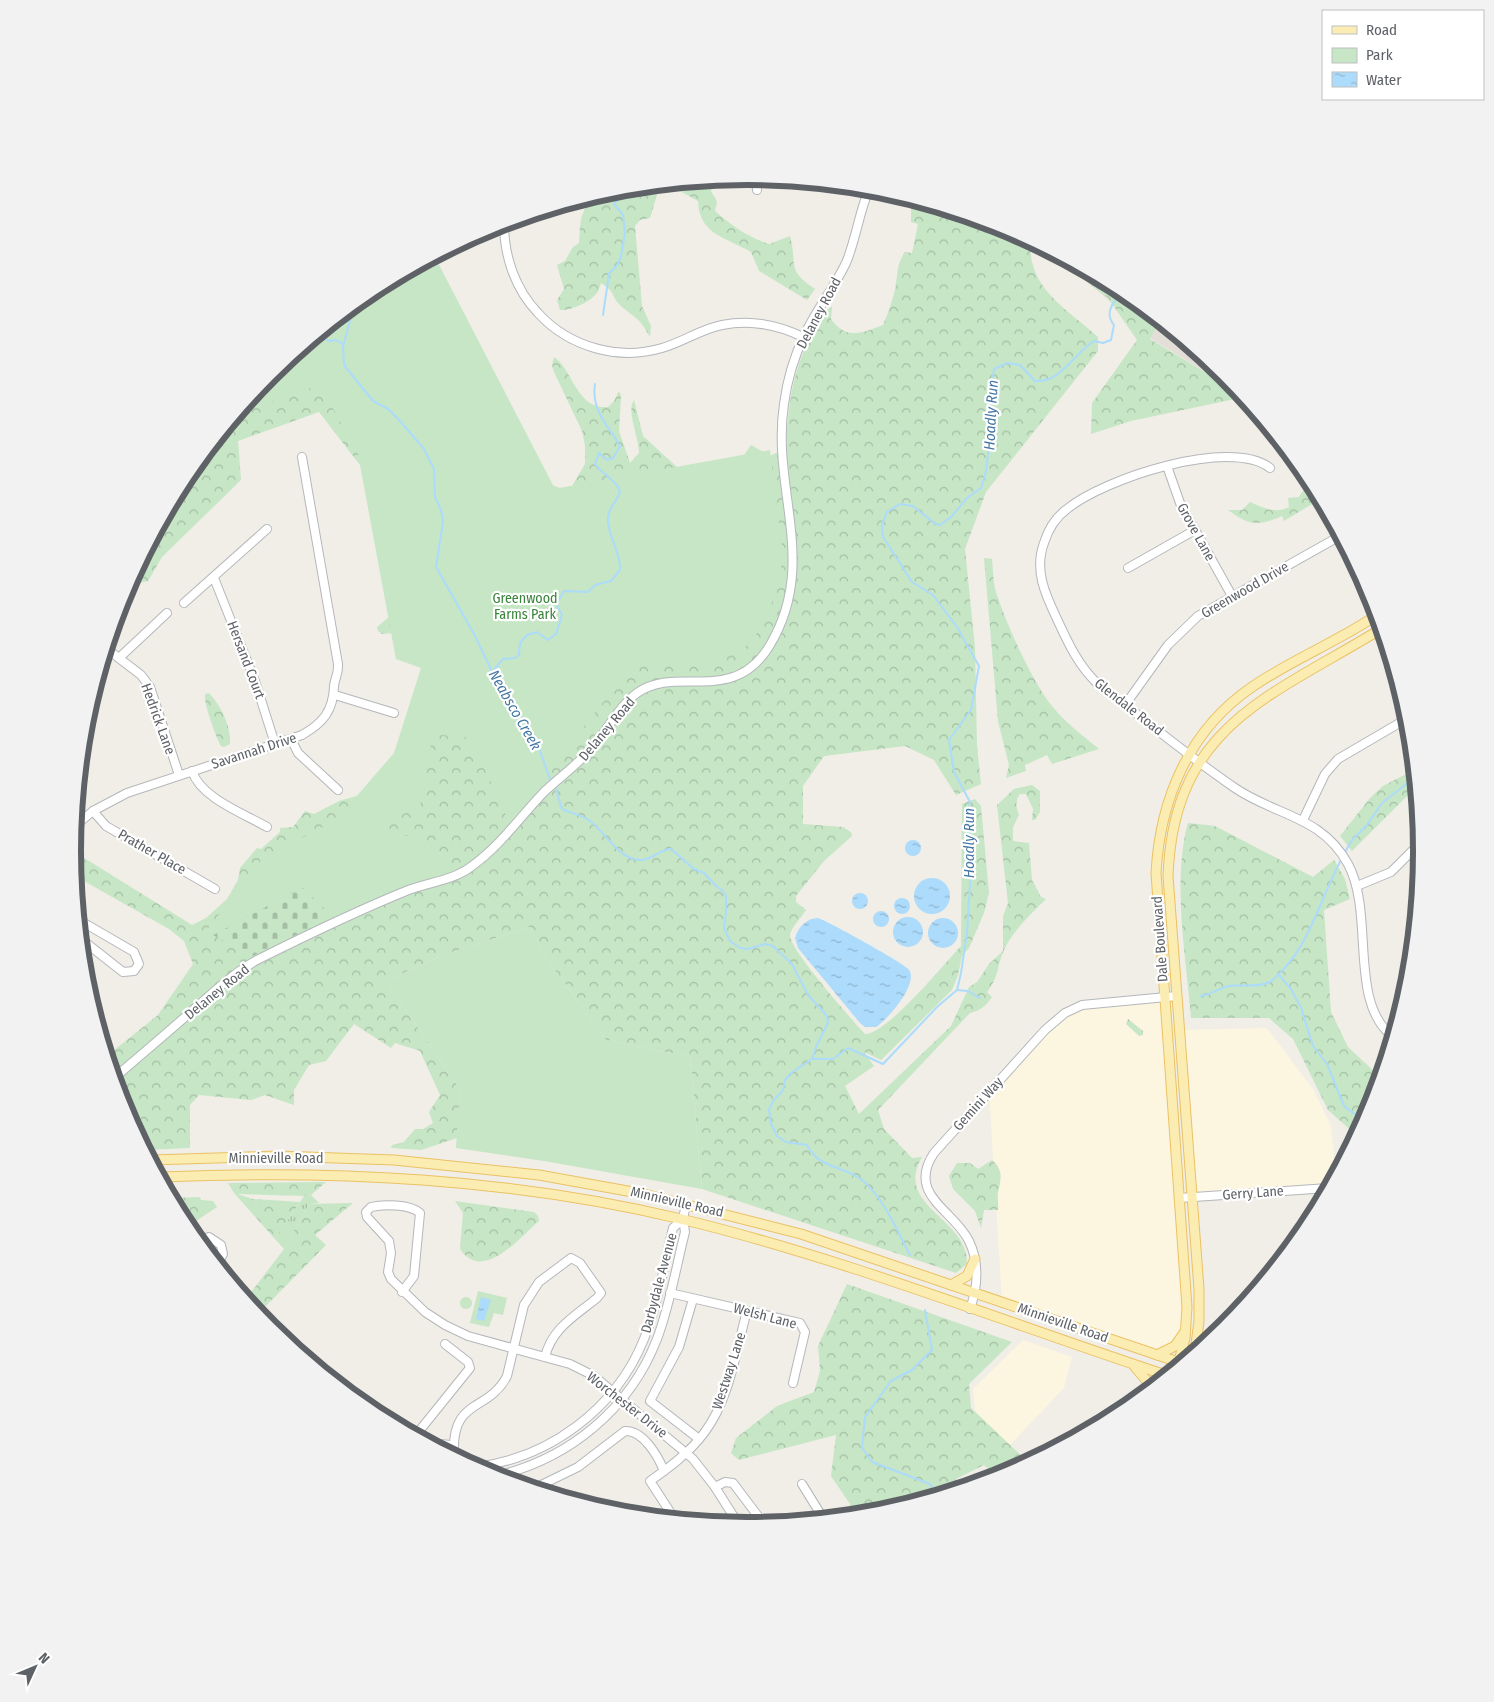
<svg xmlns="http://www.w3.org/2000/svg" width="1494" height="1702" font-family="'Fira Sans Condensed',sans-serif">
  <defs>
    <pattern id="grass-tufts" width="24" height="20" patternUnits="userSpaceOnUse" patternTransform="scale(1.25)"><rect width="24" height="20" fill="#c6e6c5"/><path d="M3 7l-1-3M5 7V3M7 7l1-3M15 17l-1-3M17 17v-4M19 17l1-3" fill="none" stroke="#a4bea4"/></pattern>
    <pattern id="forest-crowns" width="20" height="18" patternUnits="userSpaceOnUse" patternTransform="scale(1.25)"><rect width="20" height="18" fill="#c6e6c5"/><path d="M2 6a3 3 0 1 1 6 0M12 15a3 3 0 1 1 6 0" fill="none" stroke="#a4bea4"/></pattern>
    <pattern id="cemetery-stones" width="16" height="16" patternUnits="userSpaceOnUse" patternTransform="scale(1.25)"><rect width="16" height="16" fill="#c6e6c5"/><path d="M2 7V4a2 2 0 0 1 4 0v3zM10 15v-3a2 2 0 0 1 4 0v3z" fill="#a4bea4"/></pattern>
    <pattern id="water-ripples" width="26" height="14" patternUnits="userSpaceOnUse" patternTransform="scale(1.25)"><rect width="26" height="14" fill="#acdbfb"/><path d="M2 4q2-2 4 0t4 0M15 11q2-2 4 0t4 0" fill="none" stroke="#8fb5cf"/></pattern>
  </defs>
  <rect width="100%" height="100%" fill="#f0eee7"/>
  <g fill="#fcf5e0">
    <polygon points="1165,997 1187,1313 1179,1340 1157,1355 1002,1302 989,1092 1057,1019 1072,1009"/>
    <polygon points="1267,1028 1313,1089 1331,1126 1336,1174 1328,1188 1192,1197 1179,1030"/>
    <polygon points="1023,1340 1072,1357 1064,1388 1009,1446 975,1411 973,1389"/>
  </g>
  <polygon fill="#e3dfd8" points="1072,267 1122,290 1224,374 1238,392 1150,338"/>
  <g fill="url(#grass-tufts)">
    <polygon points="1128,1019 1143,1031 1143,1035 1139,1036 1126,1024"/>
    <polygon points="311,1195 319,1203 309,1204 284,1249 275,1239 304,1196"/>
  </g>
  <g fill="url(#forest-crowns)">
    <path d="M715 180 711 191 717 202 715 211C732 226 748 237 769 244L790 236C798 265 785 269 815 289L807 300 759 271 751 252C726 237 699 235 698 201L667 184Z"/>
    <path d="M660 185 650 218 640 220 635 226 642 306 651 326 650 337C639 317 636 319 621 306 611 297 617 293 601 283 600 286 599 291 596 294 590 302 570 311 560 310L557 300 564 289 557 265 565 261 573 247 579 243C580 232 579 219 585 209 589 204 592 203 594 196L616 189Z"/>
    <path d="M911 199 1005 228 1031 242C1026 288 1070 311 1098 337V351L986 492 965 549 975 648 977 746 981 784 956 795 934 760 905 746 824 756 803 786V824L843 827 851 832 852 836 824 861 796 896V902L806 910C802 917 790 928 790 936 791 951 852 1020 865 1034 886 1035 944 964 961 946L962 804 975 799 981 806 989 893 984 913 969 948 962 956 958 975 952 990 881 1060 864 1052 874 1066 845 1086 859 1114 951 1026 969 987 977 982 989 964 1003 951V916L1008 903 997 805 1014 789 1032 785 1040 791V812L1035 820H1032L1033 809 1026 794H1020C1015 801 1016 807 1019 815L1013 827V841L1029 843 1032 880 1041 897 1046 899C1031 914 1013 930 1004 950 996 968 1000 975 987 992L992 997C985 1006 982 1010 970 1013L878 1110 884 1129 912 1158 922 1157C893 1207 969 1218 967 1264L956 1273 702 1189 690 1057 606 1040 546 958 530 927 446 954 386 981 460 1089 457 1138 421 1150 391 1148 392 1145 404 1142 415 1129H423L433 1123 429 1112 440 1095 420 1051 395 1043 391 1048 354 1024 326 1061 309 1065 294 1090V1105L265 1095 251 1100 199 1095 190 1105V1148L146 1150 124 1109 108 1055 158 1015 193 964 184 941 169 929 75 876 73 851 192 925 206 918 227 899 238 880 240 868 257 848 261 849 280 832V828L293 827 305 811 314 814 339 801 367 793 393 755 433 676 393 633 382 634 378 631 377 627 394 613 370 478 319 412 238 441 241 480 162 557 148 581 139 583 123 595 132 578 145 567 154 546 151 541 186 476 270 374 373 290 552 485 560 488 572 486 585 464V445L582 431 554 372 552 365 554 357C573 369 576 410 608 407L614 401 619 391 621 396 619 431 630 463 639 453C639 436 626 412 634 400L643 436 678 468 742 458 751 445 770 456 786 448C788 397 796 348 830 307H832L831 319C847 341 861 333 883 325 888 313 892 302 895 290 898 275 896 265 905 252L912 253 918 224 911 222Z"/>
    <polygon points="1070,263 1122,290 1159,321 1150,339 1238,392 1255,412 1235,399 1131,421 1091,434 1092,403 1137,340 1108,298 1071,270"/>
    <path d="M1310 480 1316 492 1312 494V504L1284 521 1282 516C1257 527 1249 525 1228 510H1242L1250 502C1263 508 1275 514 1289 507L1288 498 1299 497Z"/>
    <path d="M984 558 992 559C993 569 993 580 995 589 1005 621 1031 680 1052 706 1065 722 1083 736 1099 749L1052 764 1047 755 1025 765 1026 771 1006 778 1009 765 998 721Z"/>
    <path d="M209 693C221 706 231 726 230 744L224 747 221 746C216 738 203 702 205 694Z"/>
    <polygon points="1414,770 1415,788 1352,851 1340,836 1370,798 1383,786"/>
    <path d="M1188 823 1215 826 1313 877 1334 860 1345 879 1350 899 1324 910 1331 1012 1348 1047 1380 1077 1370 1109 1356 1135 1328 1110 1293 1039 1269 1018H1191C1186 957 1172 880 1188 823Z"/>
    <path d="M992 1160C1004 1171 1001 1179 998 1193 997 1198 999 1204 998 1210H984L981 1228 975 1211 953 1189 949 1176 957 1163H970L978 1169Z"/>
    <polygon points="326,1182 311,1195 304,1196 237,1194 253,1199 300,1202 275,1239 234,1193 228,1183"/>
    <polygon points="200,1197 201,1200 213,1201 217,1207 187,1227 171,1198"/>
    <path d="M455 1201 534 1212 538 1216 539 1221C519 1238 483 1283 460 1249L463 1213Z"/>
    <polygon points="353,1203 315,1235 326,1245 258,1314 246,1299 284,1249 309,1204"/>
    <polygon points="847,1284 1012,1342 969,1384 971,1408 1028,1462 997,1477 984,1465 956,1479 961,1488 878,1513 847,1516 850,1504 831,1476 836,1435 739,1460 731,1453 736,1438 777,1406 814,1392 820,1371 818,1346"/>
  </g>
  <polygon fill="url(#cemetery-stones)" points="303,887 333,917 251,957 213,935"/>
  <g fill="#c6e6c5">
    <polygon points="435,257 555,489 770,450 782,547 781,568 774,598 754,639 738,653 718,660 663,661 637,668 620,681 571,743 546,764 553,777 510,825 471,738 433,734 420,807 383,823 383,836 410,836 454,871 403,886 333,917 302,887 213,935 206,931 262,859 336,820 394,753 421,668 396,659 358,454 320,385 239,412 270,374 373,290"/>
    <polygon points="530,927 546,958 606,1040 690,1057 702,1189 544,1161 456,1148 460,1089 386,981 446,954"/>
    <polygon points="478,1291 507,1298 503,1315 494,1313 489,1327 470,1323"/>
    <circle cx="466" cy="1303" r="6"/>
  </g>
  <g fill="url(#water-ripples)">
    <circle cx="913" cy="848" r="8"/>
    <circle cx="932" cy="896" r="18"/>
    <circle cx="860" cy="901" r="8"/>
    <circle cx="902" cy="906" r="8"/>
    <circle cx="881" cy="919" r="8"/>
    <circle cx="908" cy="932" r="15"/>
    <path d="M818 918C829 922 904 963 909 970 919 984 887 1020 876 1027H865L860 1023 798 948 795 938C798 927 807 918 818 918Z"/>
    <circle cx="943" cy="933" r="15"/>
    <polygon points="481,1297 491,1300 484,1321 476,1319"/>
  </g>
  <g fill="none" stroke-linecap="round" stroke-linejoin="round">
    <g stroke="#acdbfb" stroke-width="2">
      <polyline points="354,305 343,347 344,365 373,401 388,409 400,421 424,449 434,469 435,497 441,510 443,522 436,567 474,634 497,682 535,737 551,782"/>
      <polyline points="603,315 609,274 618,264 621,256 625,233 623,215 614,204 623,194 624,189"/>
      <polyline points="319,334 328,341 336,340 343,344"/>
      <path d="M493 671 503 659 515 658 519 655 520 643 527 635 537 632 548 640 556 634 562 615 556 604 564 591 588 592 595 585 611 581 620 570C621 552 608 537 608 520 607 508 618 502 620 491 614 478 603 475 595 464L599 453 607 460 613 458 620 446C608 425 591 411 595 384"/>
      <path d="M554 786C559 793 558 801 562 809 570 813 579 814 587 819 605 830 618 861 642 860 652 860 660 849 671 849L694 869 704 873 716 886 723 891 726 897V912L724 928 730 941 740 948 748 949 765 944 773 946 792 964 808 995 827 1016 828 1023 816 1047 812 1059 791 1073 785 1080 783 1090 773 1101 769 1110 771 1124 777 1136 786 1142 807 1145C820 1170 843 1165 862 1180 884 1198 897 1231 910 1255"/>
      <polyline points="1344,854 1352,840 1367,825 1382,803 1414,778"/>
      <polyline points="1278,974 1291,989 1301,1008 1313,1046 1327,1064 1344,1106 1364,1121"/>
      <polyline points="957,990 968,991 980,998"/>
      <path d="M1201 996C1211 994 1218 989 1228 986 1242 984 1258 988 1270 982 1274 980 1277 975 1281 972 1311 941 1321 897 1342 858"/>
      <path d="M813 1059H833L848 1048 883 1064 937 1007 957 990 961 973 967 933 972 852 966 819 970 802 954 772 949 740 971 710 979 666 957 627 933 595 912 582 883 537 882 525 887 512 900 504 913 506 934 523 940 525 951 517 967 498 981 488 986 472 989 445 993 435 990 403 994 369 1007 363 1020 365 1035 381C1061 383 1073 354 1094 341L1103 343 1111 340 1114 325C1104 313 1113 298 1126 294"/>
      <polyline points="925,1310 932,1350 912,1370 891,1381 865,1417 862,1448 872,1462 930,1484 932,1487 931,1497"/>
    </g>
    <defs>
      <g id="minor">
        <polyline points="756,177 757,190"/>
        <path d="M504 223C504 256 515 289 538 313 569 347 618 361 662 348 683 342 701 329 722 325 751 319 778 325 803 337"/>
        <polyline points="1167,466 1180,503 1232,596"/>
        <path d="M1270 468C1230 437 1103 479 1067 509 1056 517 1048 530 1044 543 1034 570 1045 594 1057 619 1068 643 1079 667 1099 685 1144 719 1188 756 1235 788 1276 816 1322 816 1348 864 1375 914 1348 1001 1392 1036"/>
        <polyline points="1128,568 1195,530"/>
        <polyline points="214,578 255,681 275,744"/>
        <polyline points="184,603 267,529"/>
        <polyline points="107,649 141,675 150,687 179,775"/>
        <polyline points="119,658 167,613"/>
        <polyline points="335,695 394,713"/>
        <polyline points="1125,705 1168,645 1198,616 1340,536"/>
        <polyline points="291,739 298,753 338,790"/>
        <path d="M192 771C201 798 243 813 267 827"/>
        <polyline points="93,811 106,826 215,889"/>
        <polyline points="1303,820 1325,774 1338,759 1408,718"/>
        <path d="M75 826 93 811 127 793 302 735C323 723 333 711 334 687 334 680 339 673 338 664L302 457"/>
        <polyline points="1357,886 1391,872 1421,842"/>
        <polyline points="79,920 134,952 139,964 134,971 123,972 81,939"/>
        <path d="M114 1078C141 1055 167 1033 193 1010 214 992 234 972 259 959 307 935 357 911 406 891 428 882 453 881 472 866 501 845 520 817 544 792 560 777 577 765 592 748 607 731 618 707 637 693 678 664 733 707 770 645 819 563 771 489 784 404 787 381 794 357 804 336 816 310 834 288 846 263 856 239 859 213 869 189"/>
        <polyline points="1179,1198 1328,1188"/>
        <polyline points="199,1241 209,1237 221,1245 223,1254 218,1264"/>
        <path d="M402 1292 414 1276 420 1213C410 1204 383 1204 371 1207L366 1212 367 1217 389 1241 391 1253 388 1272 391 1279 425 1312 445 1325 468 1336 570 1364 594 1376 693 1459 715 1487 739 1525"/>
        <polyline points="670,1293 800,1323 805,1332 793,1383"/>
        <polyline points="693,1299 679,1347 650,1401 699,1439"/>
        <path d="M970 1309C978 1286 980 1264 969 1241 954 1210 906 1195 934 1153L1045 1030 1065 1013 1082 1005 1177 996"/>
        <path d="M445 1344 468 1362 470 1368 420 1430C423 1445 440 1444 453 1445"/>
        <path d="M454 1455C451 1397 488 1413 507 1376L524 1305 539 1282 571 1258 580 1263 601 1293 597 1298C575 1316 552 1328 545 1357"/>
        <path d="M476 1467C549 1458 616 1409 644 1339 658 1304 664 1265 673 1228L683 1219"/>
        <path d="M496 1476C569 1459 630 1409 657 1339 670 1305 676 1267 685 1232L683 1219 686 1204"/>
        <polyline points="802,1484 823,1518"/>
        <polyline points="715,1487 725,1482 733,1483 764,1524"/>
        <path d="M535 1488 578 1467 625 1431C643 1430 658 1456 664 1471"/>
        <path d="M674 1518 650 1481C670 1467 690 1452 704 1433 730 1399 736 1350 747 1311"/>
      </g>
      <g id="major">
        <polyline points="151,1160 278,1156 394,1160 539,1175 644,1194 801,1234 1181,1363"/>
        <path d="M160 1177C335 1170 510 1178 681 1219 846 1259 1005 1322 1166 1375"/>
        <polyline points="951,1285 967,1276 975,1259"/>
        <path d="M1195 1352 1199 1321V1289L1168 876C1174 725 1270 697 1381 629"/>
        <polyline points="1157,1355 1175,1346 1184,1333"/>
        <path d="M1178 1365 1185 1338 1187 1307 1156 873C1160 799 1189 730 1252 687 1291 660 1337 642 1377 615"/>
        <polyline points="1135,1367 1152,1387"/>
      </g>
    </defs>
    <use href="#minor" stroke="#b4b7bb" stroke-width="10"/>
    <use href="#major" stroke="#ebc165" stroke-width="11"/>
    <use href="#minor" stroke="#fff" stroke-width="8"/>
    <use href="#major" stroke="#fbedb1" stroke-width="9"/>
  </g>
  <g text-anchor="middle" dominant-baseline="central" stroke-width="4.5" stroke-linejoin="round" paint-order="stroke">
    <g font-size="14" fill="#5e6267" stroke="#fff">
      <text transform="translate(819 313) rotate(-62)">Delaney Road</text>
      <text transform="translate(1196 532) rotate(61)">Grove Lane</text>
      <text transform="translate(1245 590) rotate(-30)">Greenwood Drive</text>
      <text transform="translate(246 660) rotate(69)">Hersand Court</text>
      <text transform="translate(1129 707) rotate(38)">Glendale Road</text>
      <text transform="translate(158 719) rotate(70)">Hedrick Lane</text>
      <text transform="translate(607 729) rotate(-50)">Delaney Road</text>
      <text transform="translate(254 751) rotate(-18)">Savannah Drive</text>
      <text transform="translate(152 852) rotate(30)">Prather Place</text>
      <text transform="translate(1160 939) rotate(-94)">Dale Boulevard</text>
      <text transform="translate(217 992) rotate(-39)">Delaney Road</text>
      <text transform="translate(978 1104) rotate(-48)">Gemini Way</text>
      <text x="276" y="1158">Minnieville Road</text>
      <text transform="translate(1253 1193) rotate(-4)">Gerry Lane</text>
      <text transform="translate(677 1202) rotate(13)">Minnieville Road</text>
      <text transform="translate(659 1283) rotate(-75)">Darbydale Avenue</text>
      <text transform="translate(765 1316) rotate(15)">Welsh Lane</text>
      <text transform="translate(1063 1323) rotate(19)">Minnieville Road</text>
      <text transform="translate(729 1371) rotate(-72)">Westway Lane</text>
      <text transform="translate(627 1405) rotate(38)">Worchester Drive</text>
    </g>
    <g font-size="14" fill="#39833b" stroke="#fff">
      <text x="525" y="598">Greenwood<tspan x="525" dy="16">Farms Park</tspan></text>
    </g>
    <g font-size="15" font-style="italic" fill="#4577a5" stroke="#fff">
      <text transform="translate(991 415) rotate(-87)">Hoadly Run</text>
      <text transform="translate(515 710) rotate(60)">Neabsco Creek</text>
      <text transform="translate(969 843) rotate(-90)">Hoadly Run</text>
    </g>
  </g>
  <path d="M0 0H1494V1702H0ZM81 851a666 666 0 1 1 1332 0a666 666 0 1 1-1332 0Z" fill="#f2f2f3" fill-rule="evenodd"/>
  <path fill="none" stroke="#5e6267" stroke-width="6" d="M81 851a666 666 0 1 1 1332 0a666 666 0 1 1-1332 0Z"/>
  <rect x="1322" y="10" width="162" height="90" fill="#ffffff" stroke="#bfc0c2"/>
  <rect x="1332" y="26" width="25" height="8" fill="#fbedb1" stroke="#bfc0c2"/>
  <text x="1366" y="35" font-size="15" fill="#5e6267">Road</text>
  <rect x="1332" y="48" width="25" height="15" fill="#c6e6c5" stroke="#bfc0c2"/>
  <text x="1366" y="60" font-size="15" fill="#5e6267">Park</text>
  <rect x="1332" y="72" width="25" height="15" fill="url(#water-ripples)" stroke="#bfc0c2"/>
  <text x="1366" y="85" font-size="15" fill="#5e6267">Water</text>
  <g transform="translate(35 1667) rotate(46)" stroke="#ffffff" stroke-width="4" paint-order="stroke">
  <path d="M0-4L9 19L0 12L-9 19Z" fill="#5e6267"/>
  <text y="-8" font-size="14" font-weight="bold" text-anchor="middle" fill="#5e6267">N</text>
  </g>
</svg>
